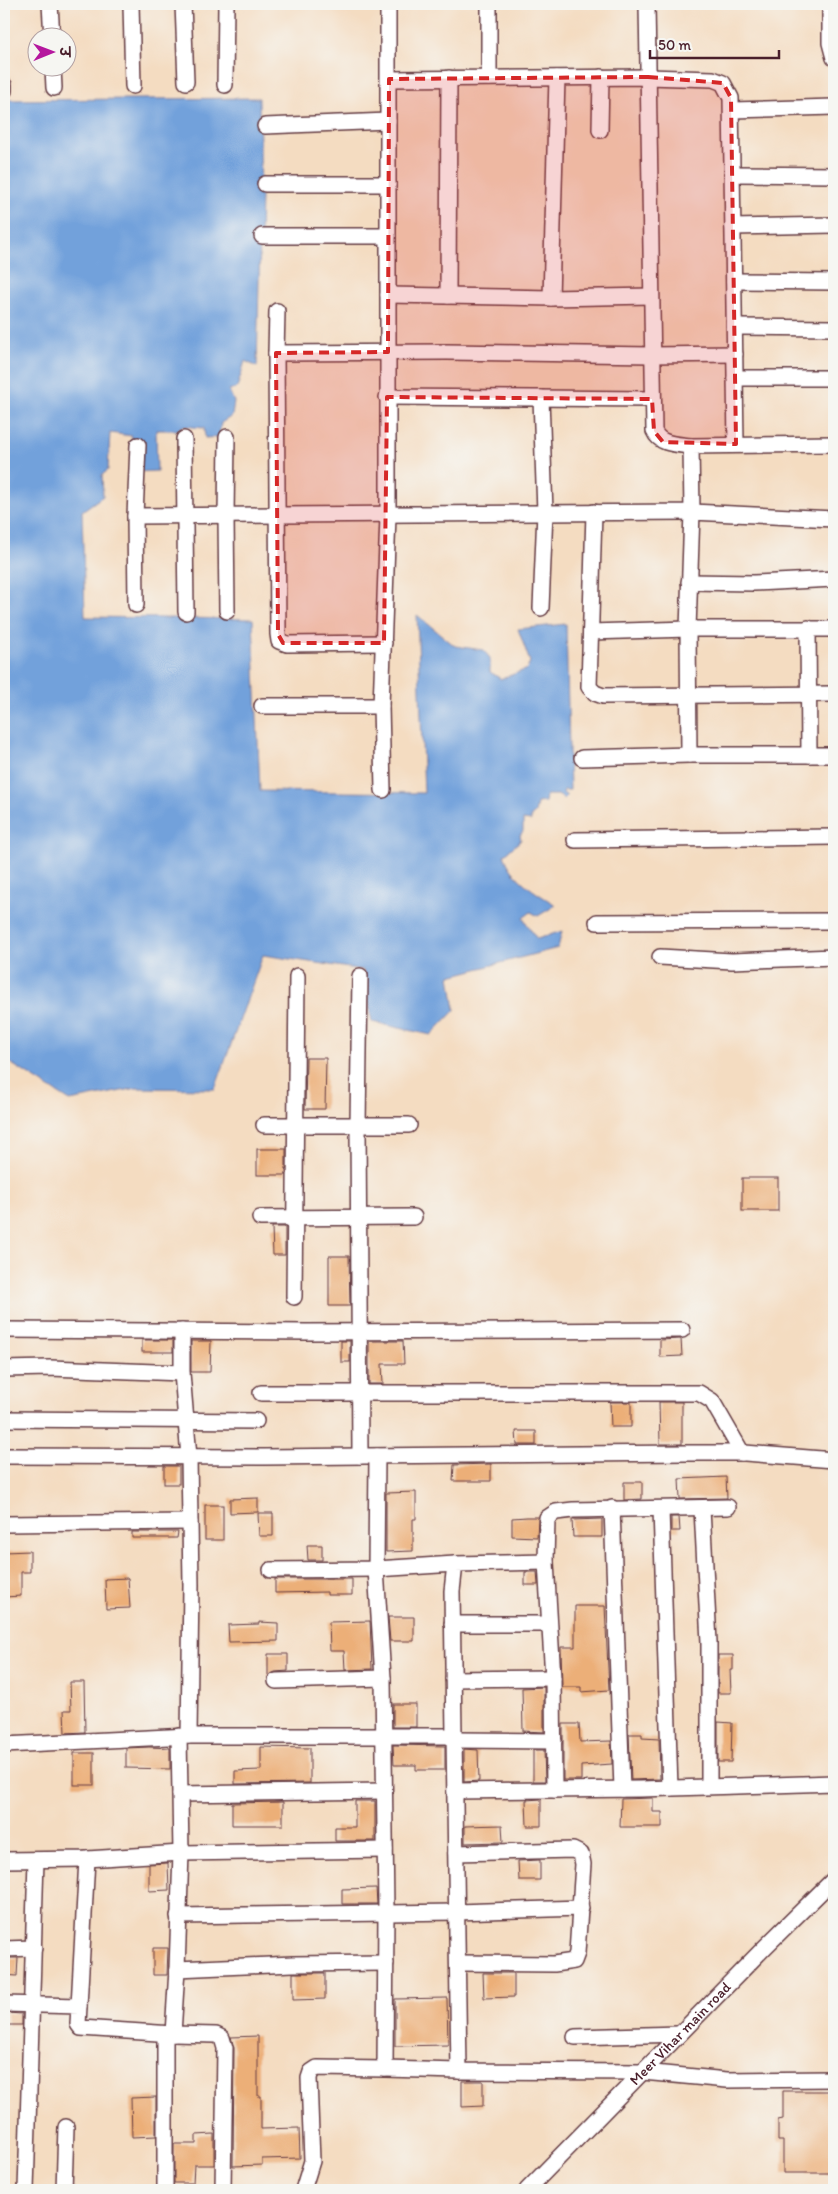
<svg xmlns="http://www.w3.org/2000/svg" width="838" height="2194" font-family="Itim,'Playpen Sans Deva',sans-serif">
  <rect width="100%" height="100%" fill="#f6f6f2"/>
  <filter id="ink" filterUnits="userSpaceOnUse"><feTurbulence type="fractalNoise" baseFrequency=".02" numOctaves="2"/><feDisplacementMap in="SourceGraphic" scale="10" xChannelSelector="R" yChannelSelector="G"/><feConvolveMatrix kernelMatrix="1 2 1 2 8 2 1 2 1" color-interpolation-filters="sRGB"/></filter>
  <filter id="wash" filterUnits="userSpaceOnUse"><feTurbulence type="fractalNoise" baseFrequency=".0096" numOctaves="4" result="noise"/><feDisplacementMap in="SourceGraphic" scale="20" xChannelSelector="R" yChannelSelector="G"/><feGaussianBlur stdDeviation="1.12" result="paint"/><feColorMatrix in="noise" values="0 0 0 0 0 0 0 0 0 0 0 0 0 0 0 0 0 1.4 0 .05"/><feComposite in="paint" operator="in"/></filter>
  <g filter="url(#wash)">
    <rect width="100%" height="100%" fill="#f4dcc1"/>
    <path fill="#72a1db" stroke="#5e6083" d="M259 98 261 195 257 367 245 361 237 388 229 390 234 402 232 416 221 423 219 437 205 438 204 428 182 426 178 430H156L157 471 134 472 132 436 110 433 108 470 102 475 103 496 82 511 85 617 253 619 260 791 424 793 417 615 455 646 483 650 490 658V672L501 679 527 669 530 662 518 629 566 624 570 790H564L563 793 567 796 564 799 558 795H546L545 802 537 803 535 813 531 816V821L523 820V831L520 835 521 840 504 855C512 879 535 892 556 905L538 916 531 912 523 918 537 939 562 931 558 948 450 976 455 1010 431 1035 372 1022 363 970 263 955 215 1089 137 1088 70 1101 4 1059V100Z"/>
    <g id="blocks">
      <g fill="#ecaf78">
        <polygon points="306,1058 326,1058 325,1109 305,1109"/>
        <rect x="257" y="1149" width="29" height="26"/>
        <rect x="742" y="1178" width="36" height="33"/>
        <polygon points="272,1227 285,1227 285,1255 273,1255"/>
        <polygon points="329,1256 349,1256 350,1306 329,1306"/>
        <polygon points="681,1339 682,1356 660,1357 660,1340"/>
        <rect x="142" y="1340" width="31" height="12"/>
        <polygon points="191,1341 211,1341 210,1372 191,1372"/>
        <rect x="341" y="1341" width="9" height="21"/>
        <polygon points="369,1341 403,1341 404,1364 382,1364 383,1384 369,1384"/>
        <polygon points="610,1402 631,1402 631,1427 611,1427"/>
        <polygon points="659,1402 682,1402 682,1444 660,1444"/>
        <polygon points="516,1431 536,1431 536,1445 517,1445"/>
        <polygon points="491,1464 491,1481 453,1481 454,1465"/>
        <rect x="164" y="1466" width="15" height="18"/>
        <polygon points="726,1477 727,1498 680,1499 679,1479"/>
        <polygon points="624,1482 642,1482 642,1499 624,1500"/>
        <polygon points="416,1492 416,1519 413,1519 413,1551 386,1552 386,1493"/>
        <polygon points="258,1498 258,1512 230,1513 230,1499"/>
        <rect x="205" y="1505" width="18" height="35"/>
        <polygon points="258,1513 273,1513 273,1536 259,1536"/>
        <polygon points="527,1517 538,1517 537,1537 512,1536 512,1518"/>
        <polygon points="671,1517 679,1517 680,1531 671,1531"/>
        <polygon points="602,1519 602,1537 573,1537 572,1520"/>
        <polygon points="132,1532 178,1532 177,1538 132,1538"/>
        <polygon points="307,1545 322,1545 322,1560 308,1560"/>
        <polygon points="30,1551 30,1572 21,1572 21,1596 4,1597 4,1552"/>
        <polygon points="525,1572 537,1572 538,1585 525,1585"/>
        <polygon points="128,1578 130,1608 106,1609 105,1579"/>
        <polygon points="275,1579 352,1579 352,1595 327,1595 327,1592 275,1593"/>
        <polygon points="575,1606 605,1606 609,1690 581,1692 581,1687 562,1687 561,1647 575,1647"/>
        <polygon points="388,1617 414,1617 414,1641 390,1641"/>
        <polygon points="370,1621 372,1669 345,1670 344,1651 330,1651 329,1622"/>
        <polygon points="259,1622 278,1623 278,1641 229,1642 228,1625 259,1624"/>
        <polygon points="268,1654 288,1654 288,1671 275,1672 268,1676"/>
        <polygon points="718,1655 733,1655 733,1670 730,1670 731,1693 718,1693"/>
        <polygon points="70,1682 84,1682 85,1732 65,1733 64,1710 71,1710"/>
        <polygon points="544,1687 544,1732 523,1731 522,1688"/>
        <rect x="393" y="1704" width="23" height="23"/>
        <polygon points="718,1722 732,1723 731,1762 718,1762"/>
        <polygon points="563,1724 579,1724 580,1742 611,1741 612,1764 581,1766 581,1780 563,1780"/>
        <polygon points="629,1734 642,1734 642,1738 659,1739 660,1779 631,1780"/>
        <polygon points="393,1745 445,1746 445,1770 416,1770 416,1765 394,1765"/>
        <polygon points="149,1747 170,1748 170,1769 126,1768 126,1748"/>
        <polygon points="261,1747 310,1748 310,1783 235,1784 235,1771 261,1770"/>
        <polygon points="464,1749 478,1750 479,1781 464,1782"/>
        <polygon points="533,1750 544,1750 545,1781 533,1781"/>
        <rect x="74" y="1753" width="20" height="32"/>
        <polygon points="653,1798 653,1812 662,1812 662,1827 620,1827 621,1799"/>
        <polygon points="541,1799 541,1826 527,1826 526,1800"/>
        <polygon points="355,1801 375,1801 375,1841 335,1841 335,1827 355,1827"/>
        <polygon points="283,1802 283,1825 232,1825 232,1803"/>
        <polygon points="502,1825 503,1842 465,1843 465,1826"/>
        <polygon points="540,1860 540,1880 519,1880 518,1861"/>
        <polygon points="168,1863 169,1890 149,1891 149,1864"/>
        <polygon points="376,1888 377,1904 342,1904 342,1889"/>
        <polygon points="153,1948 168,1948 167,1975 153,1975"/>
        <polygon points="4,1958 18,1958 17,1976 4,1975"/>
        <polygon points="293,1973 325,1973 325,1999 293,2000"/>
        <polygon points="483,1973 514,1973 514,1997 484,1998"/>
        <polygon points="447,1998 448,2045 395,2046 395,1999"/>
        <polygon points="7,2013 22,2014 22,2025 8,2025"/>
        <polygon points="258,2036 258,2096 261,2096 261,2129 299,2128 300,2158 262,2159 262,2165 233,2166 234,2048 231,2037"/>
        <polygon points="462,2081 483,2081 483,2106 462,2107"/>
        <polygon points="783,2091 834,2091 834,2173 783,2173 783,2141 778,2141 778,2120 783,2119"/>
        <polygon points="156,2097 156,2136 132,2137 131,2098"/>
        <polygon points="214,2134 214,2165 194,2165 193,2183 174,2183 174,2144 196,2144 196,2135"/>
      </g>
    </g>
  </g>
  <g filter="url(#ink)">
    <use href="#blocks" fill-opacity="0" stroke="#643b42" stroke-width="1"/>
    <g fill="none" stroke-linecap="round" stroke-linejoin="round">
      <defs>
        <g id="street">
          <polyline points="50,4 52,38"/>
          <polyline points="131,4 133,86"/>
          <polyline points="183,4 186,82"/>
          <path d="M647 4 654 431C660 445 676 444 691 446"/>
          <polyline points="830,4 830,43 834,58"/>
          <polyline points="53,68 54,88"/>
          <polyline points="489,78 489,4"/>
          <polyline points="389,79 648,77 713,79 723,83 731,98 736,444"/>
          <polyline points="4,85 4,91"/>
          <polyline points="225,85 226,4"/>
          <polyline points="732,110 834,107"/>
          <polyline points="265,126 388,121"/>
          <polyline points="600,130 601,77"/>
          <polyline points="732,174 834,175"/>
          <polyline points="265,184 388,184"/>
          <polyline points="733,227 834,225"/>
          <polyline points="262,236 388,236"/>
          <polyline points="734,281 834,282"/>
          <polyline points="388,295 551,298 651,296"/>
          <polyline points="448,296 449,78"/>
          <polyline points="551,298 557,78"/>
          <polyline points="735,327 834,328"/>
          <polyline points="276,353 277,311"/>
          <polyline points="735,378 834,378"/>
          <polyline points="387,397 652,399"/>
          <polyline points="184,439 186,612"/>
          <polyline points="594,512 589,687 595,693 603,696 834,694"/>
          <polyline points="135,516 692,512 691,446 834,444"/>
          <polyline points="689,582 754,583 834,579"/>
          <polyline points="136,605 135,516 138,445"/>
          <polyline points="541,608 545,512 541,398"/>
          <polyline points="227,611 226,516 227,437"/>
          <polyline points="808,628 809,755"/>
          <polyline points="591,632 688,629 834,629"/>
          <polyline points="384,643 287,644 279,641 278,634 276,353 447,352 651,355 735,354"/>
          <polyline points="262,706 381,706"/>
          <polyline points="689,755 688,629 692,512 834,519"/>
          <polyline points="582,758 689,755 834,755"/>
          <polyline points="383,790 381,706 388,516 388,4"/>
          <polyline points="575,840 834,837"/>
          <polyline points="597,922 834,921"/>
          <polyline points="660,957 732,961 834,957"/>
          <polyline points="360,976 358,1125 360,1456"/>
          <polyline points="264,1125 409,1125"/>
          <polyline points="260,1218 414,1217"/>
          <polyline points="294,1297 297,976"/>
          <polyline points="4,1330 306,1332 682,1330"/>
          <polyline points="182,1331 182,1373 189,1457 191,1585 189,1736"/>
          <polyline points="4,1369 50,1368 182,1373"/>
          <polyline points="261,1393 699,1393 712,1401 742,1453"/>
          <polyline points="4,1419 256,1421"/>
          <polyline points="4,1456 264,1457 686,1453 745,1453 834,1460"/>
          <polyline points="377,1456 376,1569 383,1678 386,1909 385,2069 459,2071"/>
          <polyline points="612,1508 622,1789"/>
          <polyline points="661,1509 670,1788"/>
          <polyline points="702,1509 709,1642 709,1786"/>
          <polyline points="4,1524 190,1522"/>
          <polyline points="546,1562 553,1678 554,1790"/>
          <polyline points="271,1570 376,1569 455,1564"/>
          <polyline points="452,1624 549,1624"/>
          <polyline points="453,1679 553,1678"/>
          <polyline points="276,1681 383,1678"/>
          <polyline points="454,1736 452,1591 455,1564 546,1562 547,1518 556,1512 573,1510 728,1507"/>
          <polyline points="455,1740 554,1741"/>
          <polyline points="4,1745 189,1736 454,1736 459,2071 643,2072 727,2080 834,2079"/>
          <polyline points="455,1791 641,1789 834,1783"/>
          <polyline points="180,1794 384,1791"/>
          <polyline points="456,1853 573,1850 581,1854 583,1864 577,1953 574,1961 554,1964 458,1963"/>
          <polyline points="4,1860 87,1859 181,1853 385,1850"/>
          <polyline points="178,1916 457,1912 581,1908"/>
          <polyline points="4,1949 34,1948"/>
          <polyline points="177,1969 181,1853 179,1736"/>
          <polyline points="4,2004 79,2006 78,2024 81,2028 173,2034 177,1969 293,1964 386,1963"/>
          <polyline points="79,2006 87,1859"/>
          <polyline points="173,2034 216,2035 222,2038 225,2048 223,2190"/>
          <polyline points="575,2037 679,2034"/>
          <polyline points="26,2190 36,1860"/>
          <polyline points="64,2190 66,2127"/>
          <polyline points="165,2190 165,2034"/>
          <polyline points="303,2190 312,2161 309,2078 311,2072 317,2068 385,2069"/>
          <path id="s1" d="M527 2190 765 1947 834 1879"/>
        </g>
      </defs>
      <use href="#street" stroke="#643b42" stroke-width="18"/>
      <use href="#street" stroke="#fff" stroke-width="15"/>
    </g>
  </g>
  <path fill="#d62828" fill-opacity="0.2" stroke="#d62828" stroke-width="4" stroke-dasharray="10 6" stroke-linejoin="round" d="M648 77 723 83 731 98 736 444 663 442 654 431 652 399 387 397 384 643H283L278 634 276 353 388 352 389 79Z"/>
  <g text-anchor="middle" dominant-baseline="central" stroke-width="4" stroke-linejoin="round" paint-order="stroke">
    <g font-size="15" fill="#4a1f2b" stroke="#f6f6f2">
      <text stroke="none"><textPath href="#s1" startOffset="219">Meer Vihar main road</textPath></text>
    </g>
  </g>
  <rect width="838" height="2194" fill="none" stroke="#f6f6f2" stroke-width="20"/>
  <g transform="translate(52 52) rotate(89)"><circle r="24" fill="#f6f6f2" stroke="#b1a0a2"/>
  <path d="M0-4L9 19L0 12L-9 19Z" fill="#b5179e"/>
  <text y="-8" font-size="14" font-weight="bold" text-anchor="middle" fill="#4a1f2b">उ</text>
  </g>
  <path d="M650 50v8h129v-8" fill="none" stroke="#4a1f2b" stroke-width="2.5"/>
  <text x="658" y="50" font-size="15" fill="#4a1f2b" stroke="#f6f6f2" stroke-width="4" paint-order="stroke">50 m</text>
</svg>
